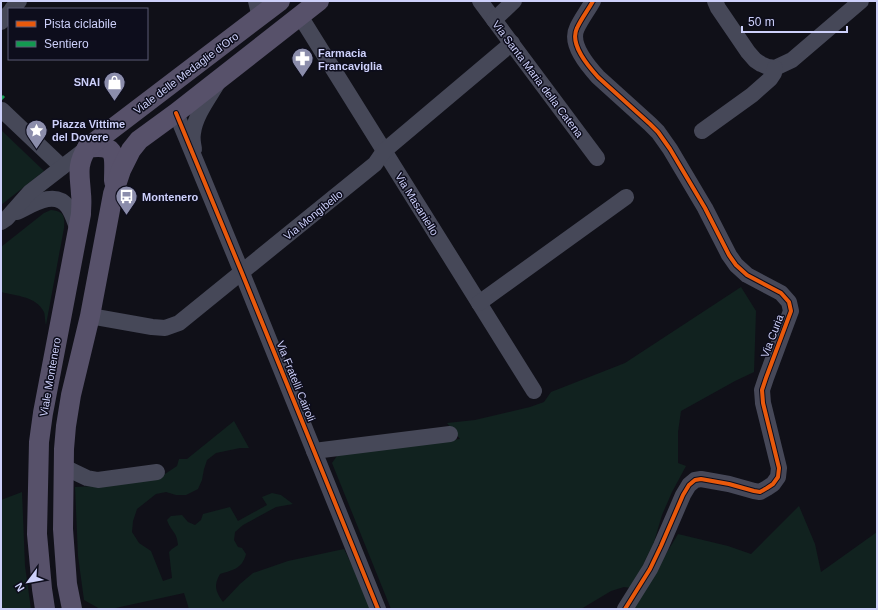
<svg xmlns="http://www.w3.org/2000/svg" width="878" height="610" font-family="Helvetica,sans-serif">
  <rect width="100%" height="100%" fill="#101018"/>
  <g fill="#11221f">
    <polygon points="1,130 44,171 1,205"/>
    <path d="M51 210C64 211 65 216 64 228L46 325C45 321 45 315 44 312 36 296 16 296 1 292V247L44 213Z"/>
    <polygon points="741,287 756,311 754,372 735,381 681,411 678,432 678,463 686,466 672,492 662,515 654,542 632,588 624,587 611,591 581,609 391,609 332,463 339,453 460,439 447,423 475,420 530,407 544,402 551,392 625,363"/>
    <path d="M234 421 249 448H240L216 453 207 460 204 469 202 480 198 489 186 495H176L166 492 156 494 137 509 133 521 132 532 139 543 151 551 163 581 172 578 169 552 172 549 178 545C177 531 171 532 167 520L171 516 182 515 188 522 195 525 201 520 203 514 230 507 238 521 267 505 262 497 272 493 281 495 293 504 276 507 243 525 235 532 234 540 238 547 242 548 246 554C242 569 233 570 220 574 213 586 216 592 223 602L240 584 253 573 288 561 344 549 364 590 372 609H189L184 593 111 609H100L84 600 78 556 75 487 95 486 155 479 165 474 177 466 179 459H187Z"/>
    <polygon points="22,492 25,566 31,609 1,609 1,500"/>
    <polygon points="799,506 815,544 821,572 877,532 877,609 633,609 678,534 728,546 751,554"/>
  </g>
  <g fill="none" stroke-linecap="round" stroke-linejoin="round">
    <g stroke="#464858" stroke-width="16">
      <polyline points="256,1 260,17"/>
      <polyline points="480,1 597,158"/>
      <path d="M593 1C588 10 581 19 577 28 569 44 588 66 598 77L650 124 658 132 670 149 705 208 729 255 736 265 747 275 781 293 789 302 791 311 766 378 762 390 763 403 779 468 778 477 773 484 767 488 760 492 754 491 729 484 701 479 695 480 689 485 683 495 661 546 650 569 625 609"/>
      <polyline points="715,1 718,8 748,52 755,60 761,64 768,67 775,68 792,60 861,1"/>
      <polyline points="12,9 19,1"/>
      <polyline points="300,16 534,391"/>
      <polyline points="494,20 514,1"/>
      <polyline points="1,22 9,13"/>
      <polyline points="2,110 62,167"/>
      <polyline points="176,113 242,273 378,609"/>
      <polyline points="702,131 752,95 770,79 774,73 775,68"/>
      <path d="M194 149C193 144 192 138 193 133 195 116 208 99 217 84"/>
      <path d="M17 212C32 205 55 189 68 207 73 214 75 223 78 230"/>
      <polyline points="1,222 7,218 30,192 87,148"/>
      <polyline points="479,303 626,197"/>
      <polyline points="90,316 152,327 165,328 179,323 375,164 384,151 512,43"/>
      <polyline points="314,451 450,434"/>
      <polyline points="64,467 87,478 98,480 157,472"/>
    </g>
    <g stroke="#57516a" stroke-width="20">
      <path d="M87 148C119 143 114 157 114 181"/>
      <path d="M45 609 42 589 37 534 39 442 43 413 81 214C81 207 82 201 81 194 80 175 76 166 87 148L280 1"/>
      <polyline points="72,609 67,584 63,529 64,449 66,426 71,395 90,316 113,194 121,170 131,150 139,140 176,113 319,1"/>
    </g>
    <polyline stroke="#139951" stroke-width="3" stroke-dasharray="6 3" stroke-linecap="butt" points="1,99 4,96"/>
    <defs>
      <g id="cycleway">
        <path d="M593 1C588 10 581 19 577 28 569 44 588 66 598 77L650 124 658 132 670 149 705 208 729 255 736 265 747 275 781 293 789 302 791 311 766 378 762 390 763 403 779 468 778 477 773 484 767 488 760 492 754 491 729 484 701 479 695 480 689 485 683 495 661 546 650 569 625 609"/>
        <polyline points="176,113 242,273 378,609"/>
      </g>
    </defs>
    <use href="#cycleway" stroke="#0d0d1c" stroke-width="6"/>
    <use href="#cycleway" stroke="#e8590c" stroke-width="4"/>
  </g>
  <defs>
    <symbol id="pharmacy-pin" viewBox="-11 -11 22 30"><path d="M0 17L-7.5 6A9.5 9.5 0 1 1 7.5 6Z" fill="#8b8dab" stroke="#0d0d1c"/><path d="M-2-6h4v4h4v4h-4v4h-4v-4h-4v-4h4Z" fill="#fff"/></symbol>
    <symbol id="shop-pin" viewBox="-11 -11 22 30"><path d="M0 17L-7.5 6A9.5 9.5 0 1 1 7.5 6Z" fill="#8b8dab" stroke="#0d0d1c"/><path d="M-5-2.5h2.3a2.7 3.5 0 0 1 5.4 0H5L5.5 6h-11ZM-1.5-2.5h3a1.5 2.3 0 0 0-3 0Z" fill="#fff"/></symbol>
    <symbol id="sight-pin" viewBox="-11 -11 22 30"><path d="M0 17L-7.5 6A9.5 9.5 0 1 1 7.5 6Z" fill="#8b8dab" stroke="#0d0d1c"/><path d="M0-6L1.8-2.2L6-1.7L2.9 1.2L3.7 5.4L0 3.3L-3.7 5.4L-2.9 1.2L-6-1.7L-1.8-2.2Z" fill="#fff"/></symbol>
    <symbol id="bus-pin" viewBox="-11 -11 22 30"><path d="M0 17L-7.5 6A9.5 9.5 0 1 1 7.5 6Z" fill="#8b8dab" stroke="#0d0d1c"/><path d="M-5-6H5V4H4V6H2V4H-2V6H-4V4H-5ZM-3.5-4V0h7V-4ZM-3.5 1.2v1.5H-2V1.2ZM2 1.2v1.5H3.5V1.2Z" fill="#fff"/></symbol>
  </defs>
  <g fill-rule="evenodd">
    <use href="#pharmacy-pin" x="290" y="46" width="25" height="34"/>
    <use href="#shop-pin" x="102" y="70" width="25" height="34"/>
    <use href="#sight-pin" x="24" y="118" width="25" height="34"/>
    <use href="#bus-pin" x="114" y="184" width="25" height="34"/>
  </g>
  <g text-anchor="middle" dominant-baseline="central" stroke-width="3" stroke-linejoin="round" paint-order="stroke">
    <g font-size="11" font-weight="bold" fill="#cdd0fa" stroke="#0d0d1c" text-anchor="start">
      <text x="318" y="53">Farmacia<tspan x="318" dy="13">Francaviglia</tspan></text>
      <text x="100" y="82" text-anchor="end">SNAI</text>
      <text x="52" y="124">Piazza Vittime<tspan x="52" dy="13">del Dovere</tspan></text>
      <text x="142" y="197">Montenero</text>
    </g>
    <g font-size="11" fill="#cdd0fa" stroke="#0d0d1c">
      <text transform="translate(186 73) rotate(-37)">Viale delle Medaglie d'Oro</text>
      <text transform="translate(538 79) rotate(53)">Via Santa Maria della Catena</text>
      <text transform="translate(417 204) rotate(58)">Via Masaniello</text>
      <text transform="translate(313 215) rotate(-39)">Via Mongibello</text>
      <text transform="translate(772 336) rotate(-69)">Via Curia</text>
      <text transform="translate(50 377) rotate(-80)">Viale Montenero</text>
      <text transform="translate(296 381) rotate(68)">Via Fratelli Cairoli</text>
    </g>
  </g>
  <rect width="878" height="610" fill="none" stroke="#cdd0fa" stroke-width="4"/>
  <rect x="8" y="8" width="140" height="52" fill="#0d0d1c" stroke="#5a5b75"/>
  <rect x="16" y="21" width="20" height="6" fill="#e8590c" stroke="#5a5b75"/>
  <text x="44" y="28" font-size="12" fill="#cdd0fa">Pista ciclabile</text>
  <rect x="16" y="41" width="20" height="6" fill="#139951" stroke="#5a5b75"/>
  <text x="44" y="48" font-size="12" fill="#cdd0fa">Sentiero</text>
  <g transform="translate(28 582) rotate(238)" stroke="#0d0d1c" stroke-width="3" paint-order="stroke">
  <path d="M0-3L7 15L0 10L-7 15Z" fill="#cdd0fa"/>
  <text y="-6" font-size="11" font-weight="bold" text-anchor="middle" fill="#cdd0fa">N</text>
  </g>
  <path d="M742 26v6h105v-6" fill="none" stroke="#cdd0fa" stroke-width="2"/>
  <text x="748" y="26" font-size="12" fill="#cdd0fa" stroke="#0d0d1c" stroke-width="3" paint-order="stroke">50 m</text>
</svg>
